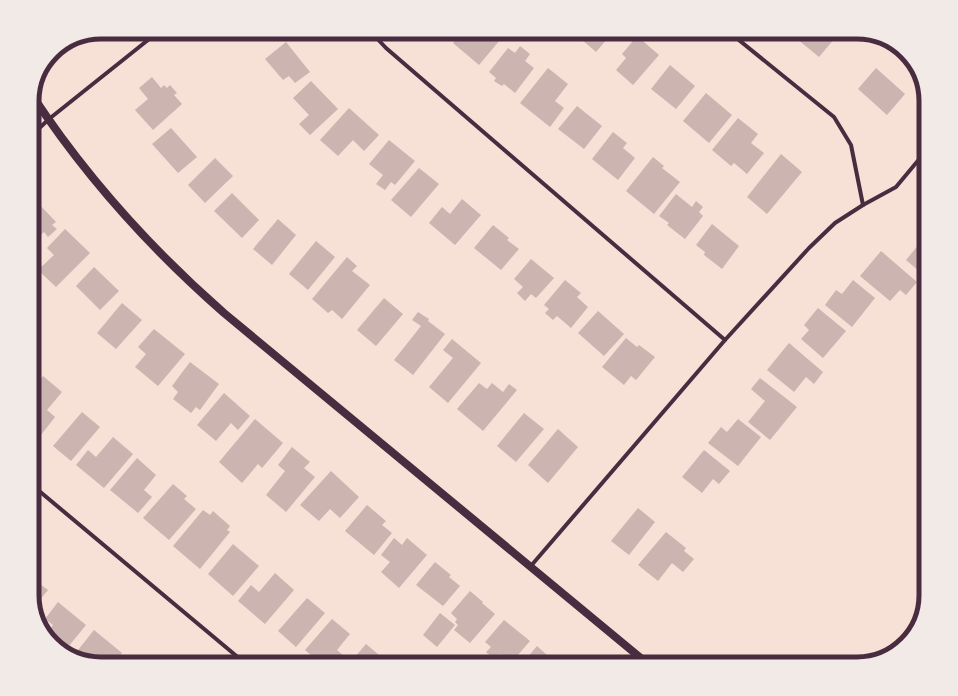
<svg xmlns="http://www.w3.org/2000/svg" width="958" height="696" font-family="'Source Sans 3',sans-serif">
  <rect width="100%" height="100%" fill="#f7e1d7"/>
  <g fill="#ccb4b1">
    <polygon points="462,32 503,32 505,34 479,65 453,43"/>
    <polygon points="573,32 613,32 596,52"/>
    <polygon points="793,32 840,32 819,57 791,34"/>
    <polygon points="637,36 659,55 633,85 616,70 626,58 622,54"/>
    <polygon points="286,42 310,72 295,83 289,76 283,80 265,59"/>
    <polygon points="892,44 899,46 916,67 890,46"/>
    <polygon points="520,46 530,54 525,61 534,68 515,93 504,84 502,86 494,81 496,78 489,72 508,48 515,53"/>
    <polygon points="670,65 695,86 676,109 651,89"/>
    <polygon points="548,68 568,84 555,101 564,108 550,127 520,103"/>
    <polygon points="876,68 905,94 887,115 858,89"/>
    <polygon points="152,77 161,88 164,85 167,88 170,85 177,93 174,95 182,104 153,130 135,110 148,99 139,88"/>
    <polygon points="311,81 338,109 310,135 299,124 309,115 293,98"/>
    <polygon points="706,93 732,115 709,143 683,121"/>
    <polygon points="577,106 602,126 584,149 558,129"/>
    <polygon points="349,108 379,135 364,151 353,140 338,156 320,140"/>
    <polygon points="738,118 758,134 751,143 764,153 747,174 734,163 731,166 712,150"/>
    <polygon points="171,128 197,157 178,173 152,144"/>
    <polygon points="613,132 627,143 623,148 635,158 618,180 592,159"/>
    <polygon points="389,140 415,161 395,185 391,182 385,190 376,184 383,175 369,164"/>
    <polygon points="781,154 802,172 767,214 747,197"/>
    <polygon points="653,157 664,166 662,168 680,182 654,214 626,191"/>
    <polygon points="215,158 233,176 205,203 188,185"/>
    <polygon points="419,168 439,184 411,217 391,200"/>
    <polygon points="232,193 259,220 242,238 214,211"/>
    <polygon points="676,194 692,207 696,201 703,207 699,212 703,216 685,239 667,225 669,223 659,216"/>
    <polygon points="462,199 481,215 455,245 429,223 442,207 450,214"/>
    <polygon points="38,203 56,222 52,225 57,229 48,237 44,232 32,243 32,208"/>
    <polygon points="278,219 296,235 272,265 253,249"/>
    <polygon points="712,224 739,246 722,269 704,255 705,252 696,245"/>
    <polygon points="493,225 509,238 507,240 519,249 501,270 474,248"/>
    <polygon points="65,229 90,253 56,287 38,270 54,255 47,248"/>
    <polygon points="925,232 926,233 926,277 906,260 920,243 918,241"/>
    <polygon points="316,241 335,257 308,290 289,274"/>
    <polygon points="881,251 917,282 906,295 900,290 890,301 860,276"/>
    <polygon points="347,257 357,266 352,271 370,285 342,319 332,310 328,313 312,299"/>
    <polygon points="531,259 554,278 536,298 531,294 525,301 517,293 523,287 514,279"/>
    <polygon points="94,267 119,291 100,310 76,286"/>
    <polygon points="565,280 581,293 577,297 588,307 571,328 557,316 553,320 545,313 549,309 544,305"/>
    <polygon points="853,280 875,298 852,327 825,305 836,290 842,294"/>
    <polygon points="384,298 403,314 376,346 357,330"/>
    <polygon points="122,303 142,320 116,349 97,333"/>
    <polygon points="818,308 846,331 823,358 801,339 809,330 804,325"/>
    <polygon points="598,311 624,334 604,356 578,333"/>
    <polygon points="418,312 429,319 428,321 445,334 413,375 394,360 421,326 412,320"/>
    <polygon points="154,329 185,354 158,386 135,367 146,354 138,347"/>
    <polygon points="626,338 637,347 639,345 655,357 636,380 631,376 624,385 602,367"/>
    <polygon points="452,339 481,363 448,403 429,387 453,358 443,350"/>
    <polygon points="789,343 823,372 814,384 806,377 794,392 767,370"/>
    <polygon points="190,362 219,384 200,410 196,407 191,413 173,399 178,392 172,386"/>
    <polygon points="43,376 62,392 47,410 55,417 41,435 32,428 32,389"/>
    <polygon points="760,378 797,407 770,440 748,422 765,401 751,389"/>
    <polygon points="479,383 487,389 492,383 503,392 509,384 517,390 483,431 457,409"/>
    <polygon points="224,393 250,416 238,430 231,423 216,441 197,425"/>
    <polygon points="82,412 100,427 71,461 53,446"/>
    <polygon points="524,413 544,429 516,462 497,446"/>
    <polygon points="255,419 283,443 262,468 258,464 242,483 219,462"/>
    <polygon points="738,419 761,437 738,466 708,443 721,427 727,432"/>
    <polygon points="558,429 578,447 548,483 528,465"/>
    <polygon points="113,437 133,454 104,488 76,465 88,450 96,457"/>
    <polygon points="292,447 310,462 304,468 315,477 286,512 266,495 285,471 278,465"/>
    <polygon points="704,450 730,471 719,484 713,479 702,493 682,477"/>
    <polygon points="137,458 156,475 144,490 152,497 138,513 110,490"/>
    <polygon points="331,471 359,497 340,518 330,509 319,521 300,505"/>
    <polygon points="173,484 187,496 184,499 196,509 169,540 143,518"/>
    <polygon points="367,505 386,521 382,525 392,533 374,555 345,531"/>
    <polygon points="638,508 655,522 629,555 611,541"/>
    <polygon points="203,510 210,515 213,511 230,526 227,530 230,532 200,569 173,546"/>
    <polygon points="666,532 686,548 684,551 694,559 683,572 672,563 658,581 638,565"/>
    <polygon points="394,538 402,545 407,538 427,555 399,588 381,572 390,562 381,555"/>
    <polygon points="233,544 259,566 233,596 208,574"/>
    <polygon points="435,562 451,575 449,577 460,586 443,606 416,585"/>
    <polygon points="275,573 294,590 265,624 238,601 251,585 259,592"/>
    <polygon points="32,578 48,590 34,607 32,599"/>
    <polygon points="470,591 483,602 482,603 495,614 470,643 454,630 458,625 455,622 457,619 451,613"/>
    <polygon points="307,598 325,613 296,647 278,631"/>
    <polygon points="58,602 86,625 64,652 59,650 46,634 53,625 45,619"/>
    <polygon points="440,613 455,625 437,647 423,635"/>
    <polygon points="332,619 350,634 337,650 345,657 340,664 321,664 305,650"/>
    <polygon points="504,620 530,641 511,663 501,654 496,661 486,652 491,647 485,642"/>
    <polygon points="94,630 122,653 113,664 101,664 74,655"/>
    <polygon points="366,644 385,660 381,664 349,664"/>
    <polygon points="537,646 557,664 522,664"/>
  </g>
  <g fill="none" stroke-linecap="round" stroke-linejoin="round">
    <g stroke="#4a2c40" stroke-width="4">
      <polyline points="371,32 386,48 725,340"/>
      <polyline points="729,32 834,117 851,145 863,205"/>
      <polyline points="736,38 741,32"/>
      <polyline points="32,135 49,119 158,32"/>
      <polyline points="32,485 246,664"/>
      <polyline points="530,567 725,340 809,248 835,223 863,205 896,187 926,151"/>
    </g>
    <path stroke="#4a2c40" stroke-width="8" d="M32 95C86 177 151 249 224 313L648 664"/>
  </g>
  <path d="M0 0H958V696H0ZM101 39H857A62 62 0 0 1 919 101V595A62 62 0 0 1 857 657H101A62 62 0 0 1 39 595V101A62 62 0 0 1 101 39Z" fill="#f1eae7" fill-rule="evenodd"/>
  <path fill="none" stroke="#4a2c40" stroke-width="5" d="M101 39H857A62 62 0 0 1 919 101V595A62 62 0 0 1 857 657H101A62 62 0 0 1 39 595V101A62 62 0 0 1 101 39Z"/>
</svg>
